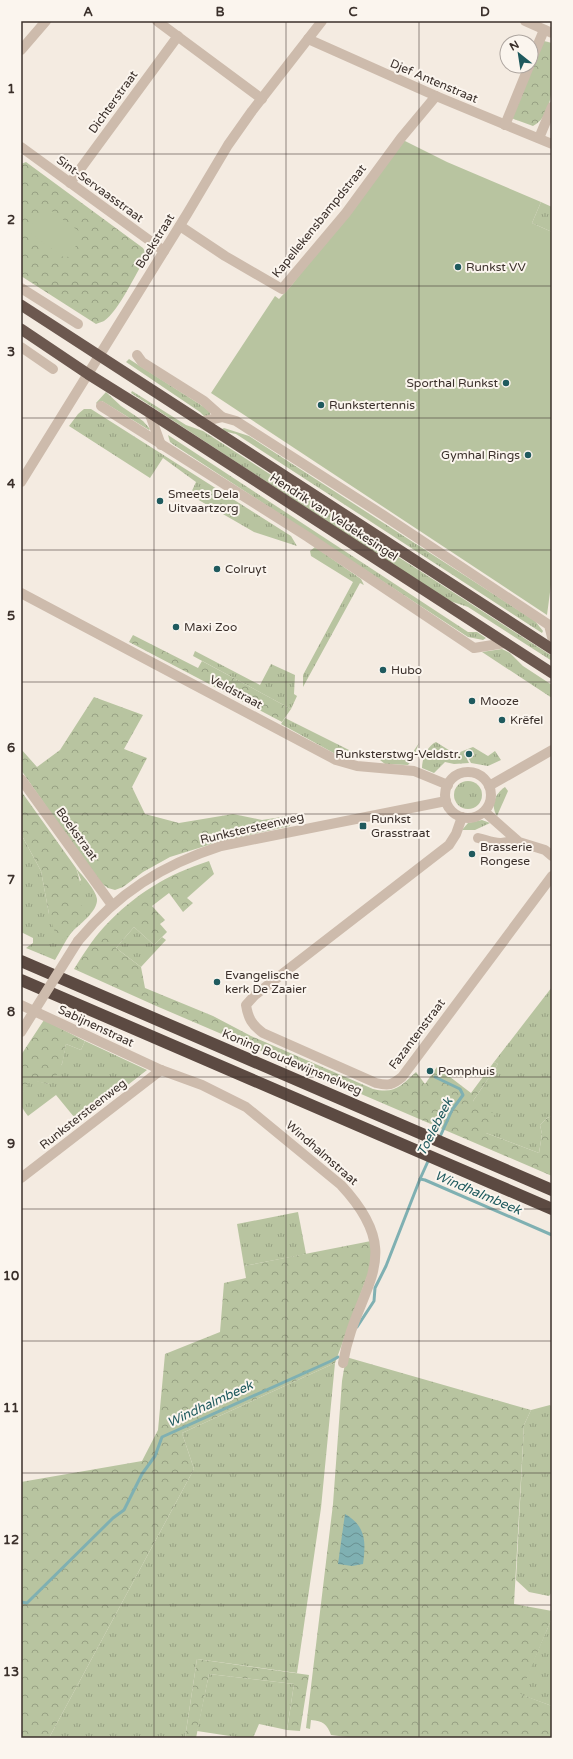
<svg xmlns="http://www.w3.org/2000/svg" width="573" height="1759" font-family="'Varela Round',sans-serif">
  <defs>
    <pattern id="grass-tufts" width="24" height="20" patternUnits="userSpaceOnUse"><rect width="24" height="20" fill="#b8c4a0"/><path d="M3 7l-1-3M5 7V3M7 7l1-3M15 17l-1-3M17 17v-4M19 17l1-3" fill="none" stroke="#97a083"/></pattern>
    <pattern id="forest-crowns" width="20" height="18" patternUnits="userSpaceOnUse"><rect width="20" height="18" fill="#b8c4a0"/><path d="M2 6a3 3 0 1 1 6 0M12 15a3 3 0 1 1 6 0" fill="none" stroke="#97a083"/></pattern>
    <pattern id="water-waves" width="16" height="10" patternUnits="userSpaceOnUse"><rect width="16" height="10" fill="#7fb0b2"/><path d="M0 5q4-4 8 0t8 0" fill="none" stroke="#699091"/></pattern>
  </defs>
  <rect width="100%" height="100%" fill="#f4ebe1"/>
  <g fill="url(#grass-tufts)">
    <polygon points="541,202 552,207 552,232 532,223"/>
    <polygon points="129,359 204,407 210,412 210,415 205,417 200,412 126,362"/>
    <polygon points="132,391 186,425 203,431 552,656 552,661 468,607 447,600 131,393"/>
    <polygon points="106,392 121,406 143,421 150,429 149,430 102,401 98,405 96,403"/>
    <polygon points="84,409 91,409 291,536 297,546 254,532 190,495 196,482 163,458 150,478 69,426 78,414"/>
    <polygon points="224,428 249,436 535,621 543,631 542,633 236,434 227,432 222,429"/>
    <polygon points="168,435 468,632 477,632 486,638 483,640 468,637 174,445 170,442"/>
    <polygon points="315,547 361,579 364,585 360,583 303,687 303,675 353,582 311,556 310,551"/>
    <polygon points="502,649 510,653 523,666 552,685 552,698 482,652"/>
    <polygon points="195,651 260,685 271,664 295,675 294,694 297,696 291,709 193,656"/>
    <polygon points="285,718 349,750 411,755 419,743 413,759 408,765 385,764 380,760 352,756 351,760 339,756 281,724"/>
    <path d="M436 742 455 754 473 747 488 756 495 751 501 760 488 766 471 763 468 757 474 755 472 750 464 753 469 763 454 764 445 762 434 773 422 768C422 759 427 746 436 742Z"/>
    <circle cx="468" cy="795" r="14"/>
    <path d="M505 787 508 791 497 816C490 805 495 794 505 787Z"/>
    <polygon points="482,820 490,823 475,830 462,830 468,823"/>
    <path d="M21 834 41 871 49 914 81 880 76 868C82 875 96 890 97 899 98 912 78 925 71 933 65 941 60 952 55 960L26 948 33 943V938L21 932Z"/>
    <polygon points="134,927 154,945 162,937 166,940 141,967 116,948"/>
    <polygon points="552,987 552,1116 547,1118 540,1125 542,1134 539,1153 486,1133 473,1101 498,1064 494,1062"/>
    <path d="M85 1041 147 1070 79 1123 56 1095 28 1116C15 1100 22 1095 30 1079L48 1084 62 1064 66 1044 81 1050Z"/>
    <polygon points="298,1212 306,1254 244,1266 237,1224"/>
    <polygon points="335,1363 321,1508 297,1673 197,1659 185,1738 49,1738 194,1469 182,1433"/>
    <polygon points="550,1405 552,1407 552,1592 549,1596 529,1592 516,1580 524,1425 531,1410"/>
    <polygon points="552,1618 552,1706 519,1694"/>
    <polygon points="209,1674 294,1684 287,1730 259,1724 253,1738 243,1738 197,1731"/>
  </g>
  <g fill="url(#forest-crowns)">
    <path d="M544 41 552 43C552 67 558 113 533 126L511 118Z"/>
    <path d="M26 162 143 248 147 255C137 271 119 311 104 321 102 322 98 323 96 324L21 276V164Z"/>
    <polygon points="133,635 198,668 202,661 291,709 282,722 129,642"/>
    <polygon points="94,697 143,715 124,749 147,758 132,787 145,814 179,823 233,814 262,820 288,816 290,826 218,842 170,857 143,872 123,887 115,890 108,888 98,881 21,770 21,749 37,767 60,750"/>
    <path d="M21 791 76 868C83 888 87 915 71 933 68 937 62 939 58 942L49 914 41 871 21 834Z"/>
    <path d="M209 861 214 874 187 898 193 903 183 912 169 893 152 906 165 920 160 924 167 932 154 945 134 927 116 948 141 967 145 988 213 1016 251 1036 373 1089C395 1094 401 1086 416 1072L425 1084 437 1067 471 1093 494 1062 498 1064 473 1101 495 1114 486 1133 539 1153 542 1134 540 1125 547 1118 552 1116V1176L154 1005 74 969C83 955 92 940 104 927 135 894 166 875 209 861Z"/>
    <path d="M44 1020 85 1041 81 1050 66 1044C63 1062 62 1072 48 1084L30 1080 21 1097V1055Z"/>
    <polygon points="371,1241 372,1263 335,1363 182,1433 194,1469 49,1738 21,1738 21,1482 142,1461 158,1430 165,1354 220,1332 224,1283 246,1278 244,1266"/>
    <path d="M346 1357 531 1410 524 1425 514 1604 552 1611V1618L520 1694 552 1706V1738H355L331 1735C327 1724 323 1721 311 1720L310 1729 306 1728 333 1504 342 1381Z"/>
    <polygon points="197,1659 309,1675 300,1731 287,1730 294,1684 209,1674 196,1738 185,1738"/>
  </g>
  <g fill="#b8c4a0">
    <polygon points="403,140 447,162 541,202 532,223 552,232 552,577 547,615 211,393 275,296 279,299 291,286"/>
    <polygon points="45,206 84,235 66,259 27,231"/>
  </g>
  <path fill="url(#water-waves)" d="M345 1514C366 1526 366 1542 363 1564L352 1566 338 1564Z"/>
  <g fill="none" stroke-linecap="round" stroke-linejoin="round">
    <g stroke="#7fb0b2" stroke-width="3">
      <polyline points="435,1077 460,1089 463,1095 452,1110 439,1139"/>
      <polyline points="420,1179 429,1159"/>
      <polyline points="357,1327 374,1301 375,1288 386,1266 420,1179 425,1180 552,1235"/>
      <polyline points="21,1602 27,1603 113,1518 124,1510 142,1474 155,1456 162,1437 331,1361 338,1357"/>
    </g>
    <g stroke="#cdbbac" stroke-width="10">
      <polyline points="157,21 262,99"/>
      <polyline points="525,21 552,33"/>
      <polyline points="308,39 436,96 552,144"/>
      <polyline points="21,50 46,21"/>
      <polyline points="531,61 544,30"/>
      <polyline points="505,125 529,66"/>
      <polyline points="539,138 552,107"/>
      <polyline points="21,147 164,251"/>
      <polyline points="70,183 178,36"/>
      <polyline points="180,226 225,256 282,289 346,213 401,138 436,96"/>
      <polyline points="21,288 78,324"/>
      <polyline points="21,347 53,369"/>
      <polyline points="137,355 142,362 204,401 222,417"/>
      <polyline points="101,406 308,537 474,648 505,643"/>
      <polyline points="149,412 161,445"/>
      <polyline points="200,422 222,417 236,421 383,515 549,625 552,637"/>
      <polyline points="21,482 187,214 228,145 252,111 322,21"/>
      <polyline points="21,593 336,760 357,766 414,771 448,785"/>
      <polyline points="21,779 112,905"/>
      <polyline points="485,812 519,842 545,850 552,856"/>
      <path d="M462 817 456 834 449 845 255 995 246 1005C248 1018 252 1025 263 1033L376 1083C389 1086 392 1085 402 1077L552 876"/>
      <path d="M478 838C491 841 502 847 514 839"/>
      <path d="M21 1005 161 1070 202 1085 246 1107 341 1185C410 1259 356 1285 343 1363"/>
      <polyline points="21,1178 161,1070"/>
    </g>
    <g stroke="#cdbbac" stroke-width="10">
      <circle cx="468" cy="795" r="23"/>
      <polyline points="489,786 552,750"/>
      <path d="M78 941C118 893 162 865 221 846L446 801"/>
    </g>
    <g stroke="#6c584f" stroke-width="11">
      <polyline points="21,305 552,649"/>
      <polyline points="21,329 88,374 149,412 552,673"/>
    </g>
    <g stroke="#5c4a42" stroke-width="12">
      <polyline points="21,961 552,1190"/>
      <polyline points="21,980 552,1209"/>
    </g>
    <polyline stroke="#cdbbac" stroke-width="10" points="21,1032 78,941"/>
  </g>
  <path fill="none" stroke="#3b302b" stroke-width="1" stroke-opacity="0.55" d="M154 21V1738M286 21V1738M419 21V1738M21 154H552M21 286H552M21 418H552M21 550H552M21 682H552M21 814H552M21 945H552M21 1077H552M21 1209H552M21 1341H552M21 1473H552M21 1605H552"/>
  <g fill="#1f5a5e" stroke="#fbf5ee" stroke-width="1.5">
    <circle cx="458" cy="267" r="4"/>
    <circle cx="506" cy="383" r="4"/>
    <circle cx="321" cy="405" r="4"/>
    <circle cx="528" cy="455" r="4"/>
    <circle cx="160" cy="501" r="4"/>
    <circle cx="217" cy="569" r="4"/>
    <circle cx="176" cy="627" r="4"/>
    <circle cx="383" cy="670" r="4"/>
    <circle cx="472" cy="701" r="4"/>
    <circle cx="502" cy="720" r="4"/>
    <circle cx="469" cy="754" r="4"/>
    <rect x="359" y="822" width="8" height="8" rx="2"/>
    <circle cx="472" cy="854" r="4"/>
    <circle cx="217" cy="982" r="4"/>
    <circle cx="430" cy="1071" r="4"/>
  </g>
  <g text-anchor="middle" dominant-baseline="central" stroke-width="4" stroke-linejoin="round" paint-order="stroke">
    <g font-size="12" fill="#3b302b" stroke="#fbf5ee">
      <text transform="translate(434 81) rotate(23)">Djef Antenstraat</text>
      <text transform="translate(113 102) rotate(-54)">Dichterstraat</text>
      <text transform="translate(100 189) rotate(36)">Sint-Servaasstraat</text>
      <text transform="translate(319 221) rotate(-51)">Kapellekensbampdstraat</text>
      <text transform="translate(155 241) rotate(-58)">Boekstraat</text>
      <text transform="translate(334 517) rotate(33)">Hendrik van Veldekesingel</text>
      <text transform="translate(236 692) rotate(28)">Veldstraat</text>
      <text transform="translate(252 828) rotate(-13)">Runkstersteenweg</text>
      <text transform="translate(77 834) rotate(54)">Boekstraat</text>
      <text transform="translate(96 1026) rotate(25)">Sabijnenstraat</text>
      <text transform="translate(417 1034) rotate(-53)">Fazantenstraat</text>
      <text transform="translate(292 1062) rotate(23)">Koning Boudewijnsnelweg</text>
      <text transform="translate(83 1114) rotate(-38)">Runkstersteenweg</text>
      <text transform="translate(322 1153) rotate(41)">Windhalmstraat</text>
    </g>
    <g font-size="12" fill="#3b302b" stroke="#fbf5ee" text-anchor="start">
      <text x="466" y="267">Runkst VV</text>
      <text x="498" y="383" text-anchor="end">Sporthal Runkst</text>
      <text x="329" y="405">Runkstertennis</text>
      <text x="520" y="455" text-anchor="end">Gymhal Rings</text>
      <text x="168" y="494">Smeets Dela<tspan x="168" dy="14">Uitvaartzorg</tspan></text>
      <text x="225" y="569">Colruyt</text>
      <text x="184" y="627">Maxi Zoo</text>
      <text x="391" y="670">Hubo</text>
      <text x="480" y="701">Mooze</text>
      <text x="510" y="720">Krëfel</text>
      <text x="461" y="754" text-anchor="end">Runksterstwg-Veldstr.</text>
      <text x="371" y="819">Runkst<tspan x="371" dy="14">Grasstraat</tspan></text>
      <text x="480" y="847">Brasserie<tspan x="480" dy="14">Rongese</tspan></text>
      <text x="225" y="975">Evangelische<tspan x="225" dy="14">kerk De Zaaier</tspan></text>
      <text x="438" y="1071">Pomphuis</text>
    </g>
    <g font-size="13" font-style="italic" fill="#1f5a5e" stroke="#fbf5ee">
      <text transform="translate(435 1127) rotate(-63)">Toelebeek</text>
      <text transform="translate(478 1193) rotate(23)">Windhalmbeek</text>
      <text transform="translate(210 1404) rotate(-25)">Windhalmbeek</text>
    </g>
  </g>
  <rect width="573" height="1759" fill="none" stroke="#fbf5ee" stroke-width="44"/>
  <g transform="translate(519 54) rotate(330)"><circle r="19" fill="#fbf5ee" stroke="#aea6a0"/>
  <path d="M0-3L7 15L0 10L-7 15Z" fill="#1f5a5e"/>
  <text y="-6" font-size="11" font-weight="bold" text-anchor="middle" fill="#3b302b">N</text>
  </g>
  <rect x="22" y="22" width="529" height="1715" fill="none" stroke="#3b302b" stroke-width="1.5"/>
  <g font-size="13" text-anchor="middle" font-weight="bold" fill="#3b302b">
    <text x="88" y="16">A</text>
    <text x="220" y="16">B</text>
    <text x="353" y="16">C</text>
    <text x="485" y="16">D</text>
    <text x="11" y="93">1</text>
    <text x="11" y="224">2</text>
    <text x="11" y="356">3</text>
    <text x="11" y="488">4</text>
    <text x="11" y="620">5</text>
    <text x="11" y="752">6</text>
    <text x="11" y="884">7</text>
    <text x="11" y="1016">8</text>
    <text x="11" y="1148">9</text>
    <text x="11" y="1280">10</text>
    <text x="11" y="1412">11</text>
    <text x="11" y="1544">12</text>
    <text x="11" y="1676">13</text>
  </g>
</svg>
